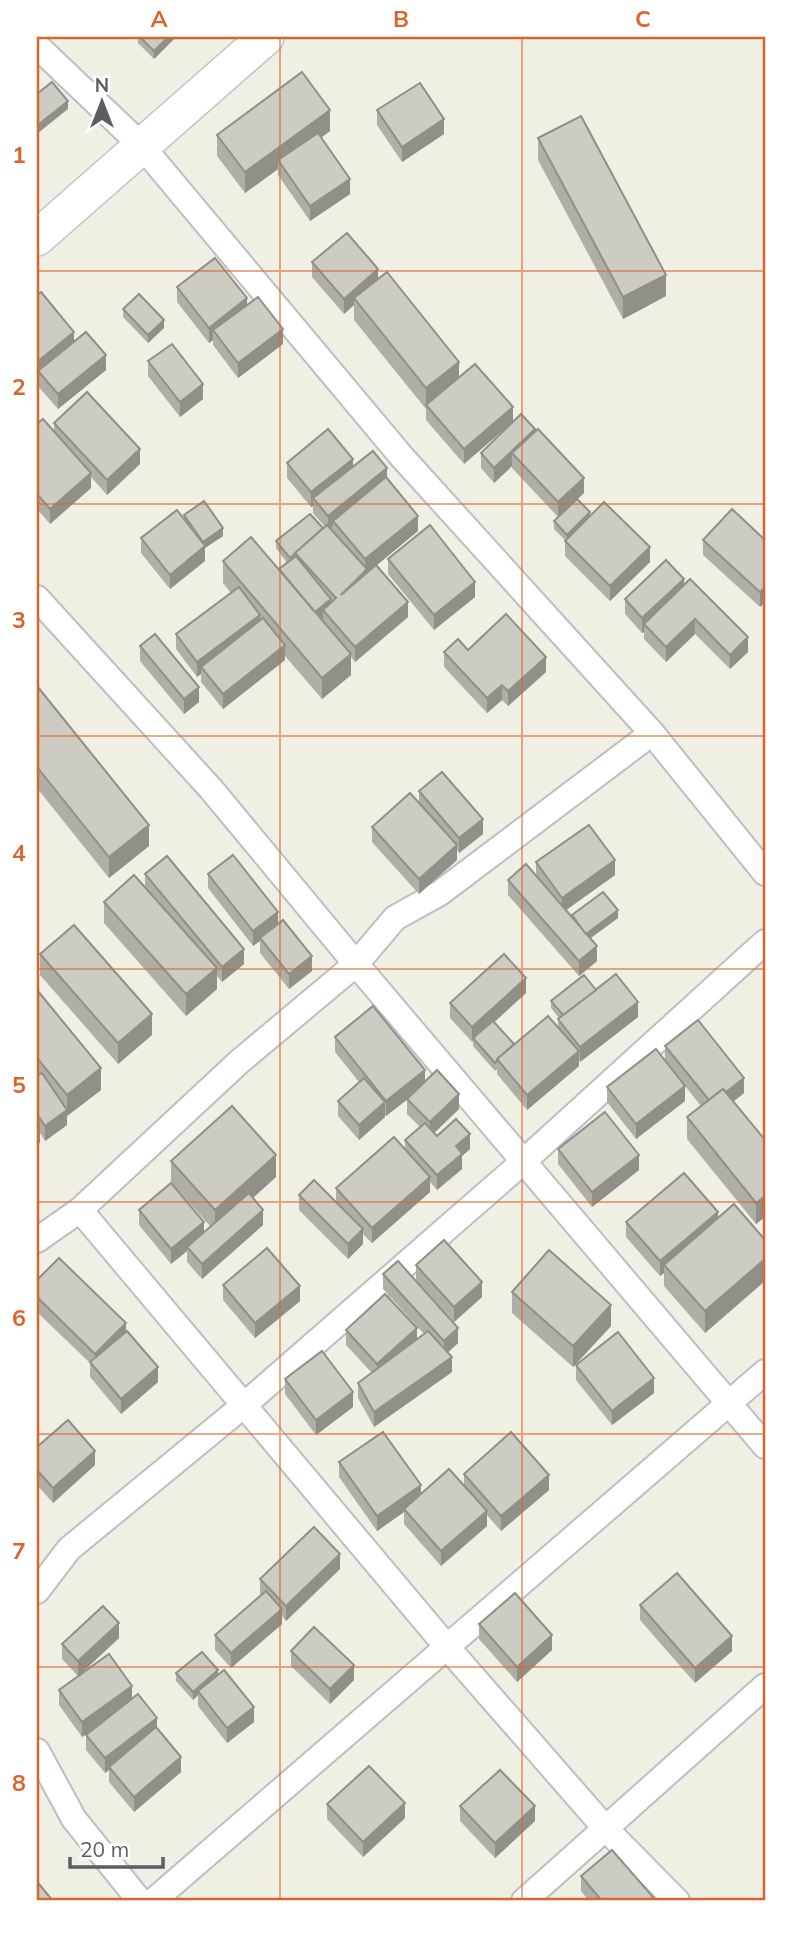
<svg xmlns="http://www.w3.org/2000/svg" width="802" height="1938" font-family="Mulish,sans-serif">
  <rect width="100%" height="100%" fill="#efefe3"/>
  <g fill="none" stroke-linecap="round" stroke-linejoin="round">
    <defs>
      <g id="street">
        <polyline points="37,46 141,145 402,457 652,733 765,873"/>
        <polyline points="37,598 211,789 356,964 765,1446"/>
        <polyline points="80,1210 447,1647 606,1829 677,1901"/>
        <polyline points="37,1240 80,1210 239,1062 356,964 395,918 440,893 652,733"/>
        <polyline points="37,1591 69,1549 243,1406 524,1161 765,942"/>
        <polyline points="37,1751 74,1819 140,1901"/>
        <polyline points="153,1901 765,1372"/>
        <polyline points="524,1901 765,1686"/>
      </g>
      <polyline id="secondary" points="37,238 266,37"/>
    </defs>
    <use href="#street" stroke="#bdbec5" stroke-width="28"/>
    <use href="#secondary" stroke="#c0c1ca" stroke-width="38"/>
    <use href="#street" stroke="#fff" stroke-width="24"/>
    <use href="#secondary" stroke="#fff" stroke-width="35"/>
  </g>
  <g fill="#b0afa7">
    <polygon points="138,37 176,37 154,59 138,43"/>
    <polygon points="377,110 444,134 402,162 377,125"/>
    <polygon points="330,131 321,138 350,194 310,221 278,175 278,169 245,193 217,156 217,135"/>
    <polygon points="538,138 666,296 623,319 538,160"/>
    <polygon points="312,262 378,279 459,377 475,364 464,464 426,420 426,409 354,320 354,305 344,314 312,277"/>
    <polygon points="177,287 247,305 283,344 238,378 213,345 213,340 209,343 177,302"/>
    <polygon points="37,295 74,342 106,370 58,409 38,386 38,376 37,377"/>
    <polygon points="123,309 164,328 148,343 123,317"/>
    <polygon points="148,361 203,399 180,417 148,376"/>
    <polygon points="54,423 140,464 107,495 91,477 91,488 50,524 37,509 37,424 54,431"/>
    <polygon points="535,432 584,493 558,517 512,468 512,466 494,483 481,468 481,453"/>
    <polygon points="287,463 353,466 387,478 418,531 376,565 408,617 355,662 351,657 351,675 322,699 285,656 285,660 223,709 201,682 201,674 197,677 176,649 176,634 231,593 223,583 223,561 279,570 287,563 276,548 276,541 323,528 325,527 313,513 313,506 311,507 287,478"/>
    <polygon points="184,515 223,536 205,548 205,561 170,589 141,553 141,538 184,518"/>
    <polygon points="590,516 650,562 610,601 565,556 565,540 554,529 554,521"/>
    <polygon points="703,540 765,540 765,602 760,607 703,555"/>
    <polygon points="388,559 475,597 434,630 388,574"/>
    <polygon points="684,585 748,652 730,669 695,634 666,662 644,639 644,632 642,633 625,614 625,599"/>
    <polygon points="140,646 199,702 184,714 140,661"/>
    <polygon points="468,650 546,672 508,706 502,700 487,713 444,667 444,652"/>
    <polygon points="37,686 149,846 109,878 37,788"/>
    <polygon points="419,791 483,834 459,853 457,850 457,860 419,894 372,842 372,827 419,803"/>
    <polygon points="536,862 615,875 566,910 572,917 572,915 618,918 591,938 597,961 579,976 508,895 508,880 536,876"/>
    <polygon points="145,874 244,964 222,982 217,976 217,989 186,1016 104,923 104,902 145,887"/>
    <polygon points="208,874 278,924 312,971 289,989 260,953 260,941 253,946 208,888"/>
    <polygon points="40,954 152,1035 118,1064 40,975"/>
    <polygon points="37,990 101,1090 67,1116 67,1125 45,1141 40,1133 40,1142 37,1145"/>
    <polygon points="596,990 638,1017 580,1062 579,1060 579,1066 527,1110 497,1074 497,1069 495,1071 473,1046 473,1041 472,1042 450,1018 450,1003 526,993 494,1022 514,1044 558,1028 558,1019 559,1018 551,1008 551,1001"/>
    <polygon points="335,1037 425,1081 459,1109 434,1133 437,1136 470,1149 462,1156 462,1169 437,1190 430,1182 430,1192 372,1243 363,1234 363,1244 348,1259 299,1210 299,1195 336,1201 336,1188 405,1149 405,1140 420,1127 407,1114 407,1100 386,1116 385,1115 385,1117 359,1140 338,1116 338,1101 359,1082 335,1052"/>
    <polygon points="665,1046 744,1093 733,1101 765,1140 765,1217 756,1224 687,1139 687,1117 701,1106 666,1062 685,1101 636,1139 607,1102 607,1087 665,1061"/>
    <polygon points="558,1149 639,1170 592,1207 558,1164"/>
    <polygon points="171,1161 276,1177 253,1198 263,1225 202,1279 187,1262 187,1251 171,1264 139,1225 139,1210 204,1232 210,1226 171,1182"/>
    <polygon points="718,1218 765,1240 765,1281 705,1333 664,1286 664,1273 660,1276 626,1237 626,1222"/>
    <polygon points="416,1265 482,1297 454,1322 416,1280"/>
    <polygon points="383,1274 458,1343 448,1352 452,1372 374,1427 358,1398 358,1383 372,1373 346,1345 346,1330 417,1339 424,1334 383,1289"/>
    <polygon points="37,1280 126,1332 158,1382 121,1414 90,1377 90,1363 37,1312"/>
    <polygon points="223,1285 300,1301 255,1338 223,1300"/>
    <polygon points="512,1292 611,1326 573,1367 512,1313"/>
    <polygon points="576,1365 654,1393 612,1425 576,1380"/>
    <polygon points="285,1379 353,1407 316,1435 285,1394"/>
    <polygon points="37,1447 95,1465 53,1503 37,1485"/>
    <polygon points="339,1462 421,1494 464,1485 464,1474 549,1490 501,1531 487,1515 487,1526 441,1566 404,1524 404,1512 377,1531 339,1477"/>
    <polygon points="340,1569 286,1621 282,1616 282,1624 231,1668 215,1650 215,1635 261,1595 260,1594 260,1579"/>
    <polygon points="640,1605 732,1651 695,1683 640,1620"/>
    <polygon points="479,1624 552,1650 517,1682 479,1639"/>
    <polygon points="119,1638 80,1675 132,1699 157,1728 181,1772 134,1812 109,1782 109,1770 105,1773 86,1750 86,1735 92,1730 82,1737 59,1705 59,1690 78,1676 62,1659 62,1644"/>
    <polygon points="291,1651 354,1680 330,1704 291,1666"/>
    <polygon points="176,1673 218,1675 254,1722 227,1743 198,1706 198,1695 193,1700 176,1681"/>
    <polygon points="327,1804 405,1818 363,1857 327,1819"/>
    <polygon points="460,1806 535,1821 495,1858 460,1821"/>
    <polygon points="581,1876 653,1901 589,1901 581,1891"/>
  </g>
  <g fill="#908f88">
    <polygon points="168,37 176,37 154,59 154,51"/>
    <polygon points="68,101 68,109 38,133 38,125"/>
    <polygon points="330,110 330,131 282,166 278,160 278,169 245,193 245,172"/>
    <polygon points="444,119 444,134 402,162 402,147"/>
    <polygon points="350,179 350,194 310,221 310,206"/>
    <polygon points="378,269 378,284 354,298 354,305 344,314 344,299"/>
    <polygon points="666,275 666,296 623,319 623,297"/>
    <polygon points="247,298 247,313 213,330 213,340 209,343 209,328"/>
    <polygon points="164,320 164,328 148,343 148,335"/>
    <polygon points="283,329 283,344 238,378 238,363"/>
    <polygon points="74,332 74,347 38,371 38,376 37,377 37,362"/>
    <polygon points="106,355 106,370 58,409 58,394"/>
    <polygon points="459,362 459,383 426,406 426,388"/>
    <polygon points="203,384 203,399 180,417 180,402"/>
    <polygon points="513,407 513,422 464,464 464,449"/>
    <polygon points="535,429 535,444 512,453 512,466 494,483 494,468"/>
    <polygon points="140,449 140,464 107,495 107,480"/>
    <polygon points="353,459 353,474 313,498 313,506 311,507 311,492"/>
    <polygon points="387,468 387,483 333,521 333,526 328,530 328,516"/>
    <polygon points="91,473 91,488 50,524 50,509"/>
    <polygon points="584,478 584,493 558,517 558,502"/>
    <polygon points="590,512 590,520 567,542 567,535"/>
    <polygon points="418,516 418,531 341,595 365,571 365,559"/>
    <polygon points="223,528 223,536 205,548 205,561 170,589 170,575 203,542"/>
    <polygon points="650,547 650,562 610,601 610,586"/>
    <polygon points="684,579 684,594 644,624 644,632 642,633 642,618"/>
    <polygon points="475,582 475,597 434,630 434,615"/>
    <polygon points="765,587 765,602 760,607 760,592"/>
    <polygon points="331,599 331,614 323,610 323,620 314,627 314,612"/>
    <polygon points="408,602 408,617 355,662 355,647"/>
    <polygon points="260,615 260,629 201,667 201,674 197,677 197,662"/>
    <polygon points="695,619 695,634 666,662 666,647"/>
    <polygon points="748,637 748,652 730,669 730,655"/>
    <polygon points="285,645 285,660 223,709 223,694"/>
    <polygon points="351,654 351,675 322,699 322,678"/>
    <polygon points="546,657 546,672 508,706 508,691"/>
    <polygon points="502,685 502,700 487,713 487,698"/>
    <polygon points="199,687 199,702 184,714 184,699"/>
    <polygon points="483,819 483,834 459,853 459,838"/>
    <polygon points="149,825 149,846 109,878 109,857"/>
    <polygon points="457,845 457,860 419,894 419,879"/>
    <polygon points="615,860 615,875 562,913 562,898"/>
    <polygon points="618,910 618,918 586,941 586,934"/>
    <polygon points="278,912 278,927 260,938 260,941 253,946 253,931"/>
    <polygon points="597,946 597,961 579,976 579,961"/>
    <polygon points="244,949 244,964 222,982 222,967"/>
    <polygon points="312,956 312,971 289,989 289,974"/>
    <polygon points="217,968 217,989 186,1016 186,994"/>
    <polygon points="526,978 526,993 475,1040 473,1038 472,1042 472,1027"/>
    <polygon points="638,1002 638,1017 580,1062 580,1047"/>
    <polygon points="152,1014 152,1035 118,1064 118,1043"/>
    <polygon points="579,1051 579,1066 527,1110 527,1095"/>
    <polygon points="101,1068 101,1090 67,1116 67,1125 45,1141 45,1126 67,1110 67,1095"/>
    <polygon points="425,1070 425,1085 386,1116 386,1101"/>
    <polygon points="744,1078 744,1093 712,1119 712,1104"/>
    <polygon points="685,1086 685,1101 636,1139 636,1124"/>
    <polygon points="459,1094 459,1109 430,1137 430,1122"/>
    <polygon points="385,1102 385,1117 359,1140 359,1125"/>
    <polygon points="40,1121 40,1142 37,1145 37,1123"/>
    <polygon points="470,1134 470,1149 462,1156 462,1169 437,1190 437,1175 456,1146"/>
    <polygon points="276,1155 276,1177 215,1232 215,1210"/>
    <polygon points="639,1155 639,1170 592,1207 592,1192"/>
    <polygon points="430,1177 430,1192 372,1243 372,1228"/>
    <polygon points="765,1196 765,1217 756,1224 756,1203"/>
    <polygon points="263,1210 263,1225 202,1279 202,1264"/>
    <polygon points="718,1212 718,1226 664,1265 664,1273 660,1276 660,1261"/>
    <polygon points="204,1222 204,1237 187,1247 187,1251 171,1264 171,1249"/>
    <polygon points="363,1229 363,1244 348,1259 348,1244"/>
    <polygon points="765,1259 765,1281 705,1333 705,1311"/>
    <polygon points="482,1282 482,1297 454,1322 454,1307"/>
    <polygon points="300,1286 300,1301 255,1338 255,1323"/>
    <polygon points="611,1305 611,1326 573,1367 573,1346"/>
    <polygon points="126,1323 126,1338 95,1369 95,1354"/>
    <polygon points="417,1328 417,1343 377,1379 377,1364"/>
    <polygon points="458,1328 458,1343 444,1356 444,1341"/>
    <polygon points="452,1357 452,1372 374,1427 374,1412"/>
    <polygon points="158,1367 158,1382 121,1414 121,1399"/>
    <polygon points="654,1378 654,1393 612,1425 612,1411"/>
    <polygon points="353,1392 353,1407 316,1435 316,1420"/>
    <polygon points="95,1451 95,1465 53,1503 53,1488"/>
    <polygon points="549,1475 549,1490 501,1531 501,1516"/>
    <polygon points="421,1485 421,1500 404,1509 404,1512 377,1531 377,1516"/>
    <polygon points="487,1511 487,1526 441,1566 441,1551"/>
    <polygon points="340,1554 340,1569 286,1621 286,1606"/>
    <polygon points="282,1609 282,1624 231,1668 231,1653"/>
    <polygon points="119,1623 119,1638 78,1676 78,1661"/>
    <polygon points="552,1635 552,1650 517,1682 517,1667"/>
    <polygon points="732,1636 732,1651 695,1683 695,1668"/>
    <polygon points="354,1665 354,1680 330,1704 330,1689"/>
    <polygon points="218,1670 218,1678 198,1691 198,1695 193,1700 193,1692"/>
    <polygon points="132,1686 132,1701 82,1737 82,1722"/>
    <polygon points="254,1707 254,1722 227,1743 227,1728"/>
    <polygon points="157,1718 157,1733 109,1767 109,1770 105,1773 105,1758"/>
    <polygon points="181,1757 181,1772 134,1812 134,1797"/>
    <polygon points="405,1803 405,1818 363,1857 363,1842"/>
    <polygon points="535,1806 535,1821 495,1858 495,1843"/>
  </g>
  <g fill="#cdccc2" stroke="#908f88" stroke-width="2">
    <polygon points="140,37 168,37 154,51"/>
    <polygon points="302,72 330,110 245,172 217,135"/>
    <polygon points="52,82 68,101 38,125 37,124 37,94"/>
    <polygon points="420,83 444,119 402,147 377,110"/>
    <polygon points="581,116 666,275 623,297 538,138"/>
    <polygon points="318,133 350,179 310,206 278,160"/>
    <polygon points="347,233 378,269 344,299 312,262"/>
    <polygon points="215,258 247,298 209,328 177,287"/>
    <polygon points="387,272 459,362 426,388 354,298"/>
    <polygon points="41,292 74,332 37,362 37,295"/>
    <polygon points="139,294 164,320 148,335 123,309"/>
    <polygon points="258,297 283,329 238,363 213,330"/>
    <polygon points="86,332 106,355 58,394 38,371"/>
    <polygon points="172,344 203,384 180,402 148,361"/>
    <polygon points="475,364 513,407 464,449 426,405"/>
    <polygon points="87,392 140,449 107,480 54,423"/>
    <polygon points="521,414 535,429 494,468 481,453"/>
    <polygon points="43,419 91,473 50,509 37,494 37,424"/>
    <polygon points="328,429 353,459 311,492 287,463"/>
    <polygon points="538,429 584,478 558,502 512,453"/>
    <polygon points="373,451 387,468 328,516 313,498"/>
    <polygon points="386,477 418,516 365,559 333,521"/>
    <polygon points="577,499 590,512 567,535 554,521"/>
    <polygon points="204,501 223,528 203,542 184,515"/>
    <polygon points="604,502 650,547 610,586 565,541"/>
    <polygon points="732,509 765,540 765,587 760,592 703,540"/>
    <polygon points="177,510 205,546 170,575 141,538"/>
    <polygon points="310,514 323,528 290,558 276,541"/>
    <polygon points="327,525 367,569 341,595 376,565 408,602 355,647 323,610 336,598 295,553"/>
    <polygon points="430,525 475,582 434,615 388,559"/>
    <polygon points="251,537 351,654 322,678 223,561"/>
    <polygon points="296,556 331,599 315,612 279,569"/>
    <polygon points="666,560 684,579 642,618 625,599"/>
    <polygon points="690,579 748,637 730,655 695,619 666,647 644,624"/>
    <polygon points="239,587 260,615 197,662 176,634"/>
    <polygon points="506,614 546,657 508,691 502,685 487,698 444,652 458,639 468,650"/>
    <polygon points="263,618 285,645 223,694 201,667"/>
    <polygon points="155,634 199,687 184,699 140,646"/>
    <polygon points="37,686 149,825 109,857 37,767"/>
    <polygon points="442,772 483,819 459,838 419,791"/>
    <polygon points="410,793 457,845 419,879 372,827"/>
    <polygon points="589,825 615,860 562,898 536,862"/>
    <polygon points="233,855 278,912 253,931 208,874"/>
    <polygon points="167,856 244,949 222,967 145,874"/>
    <polygon points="526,864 597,946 579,961 508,880"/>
    <polygon points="134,875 217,968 186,994 104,902"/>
    <polygon points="603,892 618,910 586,934 572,915"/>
    <polygon points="283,920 312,956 289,974 260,938"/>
    <polygon points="74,925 152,1014 118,1043 40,954"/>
    <polygon points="504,954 526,978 472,1027 450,1003"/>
    <polygon points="616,974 638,1002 580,1047 558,1019"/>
    <polygon points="584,975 596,990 563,1015 551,1001"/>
    <polygon points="37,990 101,1068 67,1095 37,1058"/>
    <polygon points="373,1006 425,1070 386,1101 335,1037"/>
    <polygon points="548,1016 579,1051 527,1095 497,1059"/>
    <polygon points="698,1020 744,1078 726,1092 723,1089 709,1100 665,1046"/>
    <polygon points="493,1021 514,1044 497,1059 497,1061 495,1063 473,1038"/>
    <polygon points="656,1049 685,1086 636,1124 607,1087"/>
    <polygon points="437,1070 459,1094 430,1122 407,1099"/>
    <polygon points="42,1073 67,1110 45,1126 37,1114 37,1076"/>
    <polygon points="364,1078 385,1102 359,1125 338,1101"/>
    <polygon points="723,1089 765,1140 765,1196 756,1203 687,1117"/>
    <polygon points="232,1106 276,1155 215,1210 171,1161"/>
    <polygon points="605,1112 639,1155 592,1192 558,1149"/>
    <polygon points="456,1119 470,1134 456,1146 462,1154 437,1175 405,1140 425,1123 437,1136"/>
    <polygon points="394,1137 430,1177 372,1228 336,1188"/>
    <polygon points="684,1173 718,1212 660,1261 626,1222"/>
    <polygon points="314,1180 363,1229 348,1244 299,1195"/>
    <polygon points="171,1183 204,1222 171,1249 139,1210"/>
    <polygon points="249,1193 263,1210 202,1264 187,1247"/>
    <polygon points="734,1204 765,1240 765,1259 705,1311 664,1265"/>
    <polygon points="444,1240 482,1282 454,1307 416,1265"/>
    <polygon points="267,1248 300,1286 255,1323 223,1285"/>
    <polygon points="549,1250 611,1305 573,1346 512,1292"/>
    <polygon points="59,1258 126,1323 95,1354 37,1297 37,1280"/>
    <polygon points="398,1261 458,1328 444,1341 383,1274"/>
    <polygon points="385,1294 417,1328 377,1364 346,1330"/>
    <polygon points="127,1331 158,1367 121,1399 90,1362"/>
    <polygon points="428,1331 452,1357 374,1412 358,1383"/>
    <polygon points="618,1332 654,1378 612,1411 576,1365"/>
    <polygon points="322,1351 353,1392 316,1420 285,1379"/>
    <polygon points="68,1420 95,1451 53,1488 37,1470 37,1447"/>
    <polygon points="383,1432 421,1485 377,1516 339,1462"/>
    <polygon points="511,1432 549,1475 501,1516 464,1474"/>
    <polygon points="449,1469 487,1511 441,1551 404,1509"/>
    <polygon points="314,1527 340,1554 286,1606 260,1579"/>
    <polygon points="677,1573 732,1636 695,1668 640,1605"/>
    <polygon points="266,1591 282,1609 231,1653 215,1635"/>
    <polygon points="515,1593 552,1635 517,1667 479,1624"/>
    <polygon points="103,1606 119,1623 78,1661 62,1644"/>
    <polygon points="314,1627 354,1665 330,1689 291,1651"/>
    <polygon points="202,1652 218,1670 193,1692 176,1673"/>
    <polygon points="109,1654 132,1686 82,1722 59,1690"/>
    <polygon points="224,1670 254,1707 227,1728 198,1691"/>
    <polygon points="138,1694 157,1718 105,1758 86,1735"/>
    <polygon points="156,1727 181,1757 134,1797 109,1767"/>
    <polygon points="369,1766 405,1803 363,1842 327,1804"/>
    <polygon points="500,1770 535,1806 495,1843 460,1806"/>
    <polygon points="612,1850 653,1897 648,1901 602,1901 581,1876"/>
    <polygon points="39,1884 53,1901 37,1901 37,1886"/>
  </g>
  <path fill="none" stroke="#d9652d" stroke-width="2" stroke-opacity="0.55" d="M280 37V1901M522 37V1901M37 271H765M37 504H765M37 736H765M37 969H765M37 1202H765M37 1434H765M37 1667H765"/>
  <rect width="802" height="1938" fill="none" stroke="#ffffff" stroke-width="77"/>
  <g transform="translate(102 102)" stroke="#ffffff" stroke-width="5" paint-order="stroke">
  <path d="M0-5L12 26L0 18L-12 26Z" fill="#5b5d65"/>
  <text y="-10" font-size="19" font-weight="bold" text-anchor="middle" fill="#5b5d65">N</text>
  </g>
  <path d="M70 1857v10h93v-10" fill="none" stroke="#5b5d65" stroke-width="3.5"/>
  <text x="80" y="1857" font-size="21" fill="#5b5d65" stroke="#ffffff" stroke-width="5" paint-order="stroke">20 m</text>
  <rect x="38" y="38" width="726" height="1861" fill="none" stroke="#d9652d" stroke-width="2.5"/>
  <g font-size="23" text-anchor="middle" font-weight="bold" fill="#d9652d">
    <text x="159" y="27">A</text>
    <text x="401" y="27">B</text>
    <text x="643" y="27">C</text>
    <text x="19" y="163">1</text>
    <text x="19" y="395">2</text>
    <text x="19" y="628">3</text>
    <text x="19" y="861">4</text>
    <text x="19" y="1093">5</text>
    <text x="19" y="1326">6</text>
    <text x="19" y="1559">7</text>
    <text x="19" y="1791">8</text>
  </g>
</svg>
